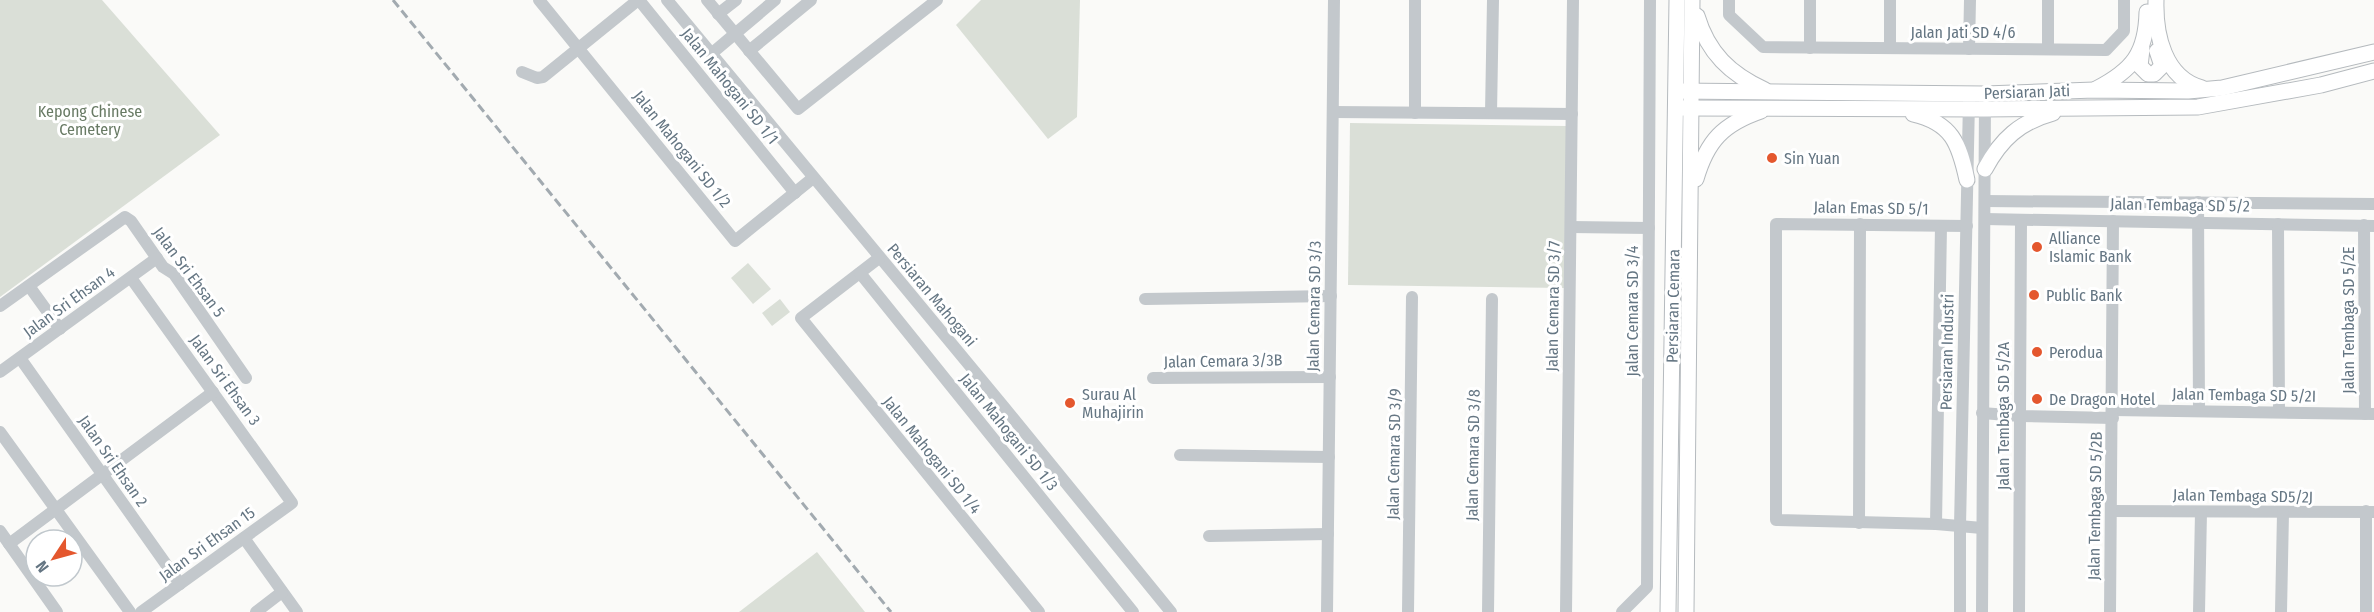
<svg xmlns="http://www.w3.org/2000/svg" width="2374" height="612" font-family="'Fira Sans Condensed',sans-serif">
  <rect width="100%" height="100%" fill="#fafaf8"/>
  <g fill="#dadfd7">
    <polygon points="0,0 102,0 220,135 0,297"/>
    <polygon points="981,0 1080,0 1077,117 1048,139 956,25"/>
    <polygon points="1350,123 1567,126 1566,288 1348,285"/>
    <polygon points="748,263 771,289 753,304 731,278"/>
    <polygon points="780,299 790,312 772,326 762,313"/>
    <polygon points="817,552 865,612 739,612"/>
  </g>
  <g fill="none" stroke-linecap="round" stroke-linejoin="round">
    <defs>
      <g id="major">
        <path d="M2156 0C2155 34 2164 78 2202 88"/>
        <path d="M1697 16C1708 53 1730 74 1765 90"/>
        <polyline points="2142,49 2140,66 2148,74 2154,74 2162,66 2157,51"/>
        <path d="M2096 89C2133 70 2146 53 2147 12"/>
        <polyline points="1677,91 1985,94 2094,90 2188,91 2222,88 2374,52"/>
        <polyline points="1677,108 1984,109 2198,107 2321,85 2374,71"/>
        <path d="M1913 114C1952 123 1959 143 1967 180"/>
        <path d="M1985 169C2001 139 2020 122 2053 113"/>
        <path d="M1696 179C1707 141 1723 124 1761 111"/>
        <polyline points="1668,612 1677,0"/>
        <polyline points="1686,612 1692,0"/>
      </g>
    </defs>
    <use href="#major" stroke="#b5babe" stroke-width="17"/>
    <g stroke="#c3c8cc" stroke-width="12">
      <polyline points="539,0 735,241 813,178"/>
      <polyline points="639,0 795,193"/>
      <polyline points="667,0 1004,407 1171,612"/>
      <polyline points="707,0 798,109 937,0"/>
      <polyline points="1729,0 1729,15 1763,47 2106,50 2124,31 2124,0"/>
      <polyline points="1810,0 1810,48"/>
      <polyline points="718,14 736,0"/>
      <polyline points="1890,48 1890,0"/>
      <polyline points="1969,49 1970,0"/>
      <polyline points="2048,49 2048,0"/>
      <polyline points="749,51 811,0"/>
      <polyline points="711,54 775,0"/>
      <polyline points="522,72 537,78 543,77 638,0"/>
      <polyline points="1333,112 1572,114"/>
      <polyline points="1415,113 1415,0"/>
      <polyline points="1491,113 1493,0"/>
      <polyline points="1985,201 2374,204"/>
      <polyline points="2198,202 2199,411"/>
      <polyline points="1985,219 2374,226"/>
      <polyline points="2278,224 2279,412"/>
      <polyline points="2364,225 2365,414"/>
      <polyline points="1967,226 1776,224 1776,520 1936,524 1982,528"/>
      <polyline points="1571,227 1649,228"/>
      <polyline points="879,258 801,318 1039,612"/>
      <polyline points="860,273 1133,612"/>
      <polyline points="131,278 292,503 141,612"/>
      <polyline points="29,286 60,329"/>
      <polyline points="1145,299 1331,296"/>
      <polyline points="0,306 125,217 131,221 163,267 174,274 246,378"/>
      <polyline points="20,358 180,584"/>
      <polyline points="0,372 157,258"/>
      <polyline points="1153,378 1330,377"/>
      <polyline points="2113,410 2374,414"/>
      <polyline points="1982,413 2020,416 2113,418"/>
      <polyline points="0,432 130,612"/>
      <polyline points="1180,455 1329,457"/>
      <polyline points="2111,511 2374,512"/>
      <polyline points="2366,511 2366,612"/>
      <polyline points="1859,523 1860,224"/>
      <polyline points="1936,524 1941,226"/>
      <polyline points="0,531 57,612"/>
      <polyline points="1209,536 1328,534"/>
      <polyline points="244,538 297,612"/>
      <polyline points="9,544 213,392"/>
      <polyline points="256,612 282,592"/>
      <polyline points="1327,612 1334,0"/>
      <polyline points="1408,612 1412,297"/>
      <polyline points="1488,612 1492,299"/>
      <polyline points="1566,612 1573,0"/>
      <polyline points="1622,612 1647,587 1650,0"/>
      <polyline points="1960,612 1960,526 1969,101"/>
      <polyline points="1982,612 1985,100"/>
      <polyline points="2019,612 2021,221"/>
      <polyline points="2110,612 2113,221"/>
      <polyline points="2199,612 2201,512"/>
      <polyline points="2281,612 2283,513"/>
    </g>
    <use href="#major" stroke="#fff" stroke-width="15"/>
    <polyline stroke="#a2aab0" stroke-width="3" stroke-dasharray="9 4.5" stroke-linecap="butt" points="393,0 891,612"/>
  </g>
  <g fill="#e4572e" stroke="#fff" stroke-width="2">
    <circle cx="1772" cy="158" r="6"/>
    <circle cx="2037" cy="247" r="6"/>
    <circle cx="2034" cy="295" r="6"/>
    <circle cx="2037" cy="352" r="6"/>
    <circle cx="2037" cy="399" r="6"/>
    <circle cx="1070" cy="403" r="6"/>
  </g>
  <g text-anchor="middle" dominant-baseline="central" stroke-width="6" stroke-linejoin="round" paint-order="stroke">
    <g font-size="16" fill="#657683" stroke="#fff">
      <text x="1963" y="32">Jalan Jati SD 4/6</text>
      <text transform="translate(730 86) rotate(51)">Jalan Mahogani SD 1/1</text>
      <text transform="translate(2027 92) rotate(-2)">Persiaran Jati</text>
      <text transform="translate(682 149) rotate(51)">Jalan Mahogani SD 1/2</text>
      <text transform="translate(2180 205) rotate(1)">Jalan Tembaga SD 5/2</text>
      <text transform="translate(1871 208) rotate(1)">Jalan Emas SD 5/1</text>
      <text transform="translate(189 272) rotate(53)">Jalan Sri Ehsan 5</text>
      <text transform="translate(932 295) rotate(50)">Persiaran Mahogani</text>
      <text transform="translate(69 302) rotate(-36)">Jalan Sri Ehsan 4</text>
      <text transform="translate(1314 306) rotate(-89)">Jalan Cemara SD 3/3</text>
      <text transform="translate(1553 306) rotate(-89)">Jalan Cemara SD 3/7</text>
      <text transform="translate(1673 306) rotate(-89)">Persiaran Cemara</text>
      <text transform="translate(1632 311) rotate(-90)">Jalan Cemara SD 3/4</text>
      <text transform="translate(2348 320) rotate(-90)">Jalan Tembaga SD 5/2E</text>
      <text transform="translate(1947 352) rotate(-89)">Persiaran Industri</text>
      <text transform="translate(1223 361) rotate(-1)">Jalan Cemara 3/3B</text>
      <text transform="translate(225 380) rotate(54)">Jalan Sri Ehsan 3</text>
      <text transform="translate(2244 395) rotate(1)">Jalan Tembaga SD 5/2I</text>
      <text transform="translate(2003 416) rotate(-90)">Jalan Tembaga SD 5/2A</text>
      <text transform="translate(1009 432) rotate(51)">Jalan Mahogani SD 1/3</text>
      <text transform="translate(1394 454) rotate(-89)">Jalan Cemara SD 3/9</text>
      <text transform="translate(932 455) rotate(51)">Jalan Mahogani SD 1/4</text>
      <text transform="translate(1473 455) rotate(-89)">Jalan Cemara SD 3/8</text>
      <text transform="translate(113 461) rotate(55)">Jalan Sri Ehsan 2</text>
      <text transform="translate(2243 496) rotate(1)">Jalan Tembaga SD5/2J</text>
      <text transform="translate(2095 506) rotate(-89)">Jalan Tembaga SD 5/2B</text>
      <text transform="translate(207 544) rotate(-36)">Jalan Sri Ehsan 15</text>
    </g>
    <g font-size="16" fill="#687a64" stroke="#fff">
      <text x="90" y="111">Kepong Chinese<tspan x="90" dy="18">Cemetery</tspan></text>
    </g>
    <g font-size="16" fill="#657683" stroke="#fff" text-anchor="start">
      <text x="1784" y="158">Sin Yuan</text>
      <text x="2049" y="238">Alliance<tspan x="2049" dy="18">Islamic Bank</tspan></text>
      <text x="2046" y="295">Public Bank</text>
      <text x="2049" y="352">Perodua</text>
      <text x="1082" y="394">Surau Al<tspan x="1082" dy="18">Muhajirin</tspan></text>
      <text x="2049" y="399">De Dragon Hotel</text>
    </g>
  </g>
  <g transform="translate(54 558) rotate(234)"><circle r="28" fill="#ffffff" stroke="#c1c8cd" stroke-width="1.5"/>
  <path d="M0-4.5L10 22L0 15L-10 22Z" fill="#e4572e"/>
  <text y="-9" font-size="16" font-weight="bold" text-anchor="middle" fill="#657683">N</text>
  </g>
</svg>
